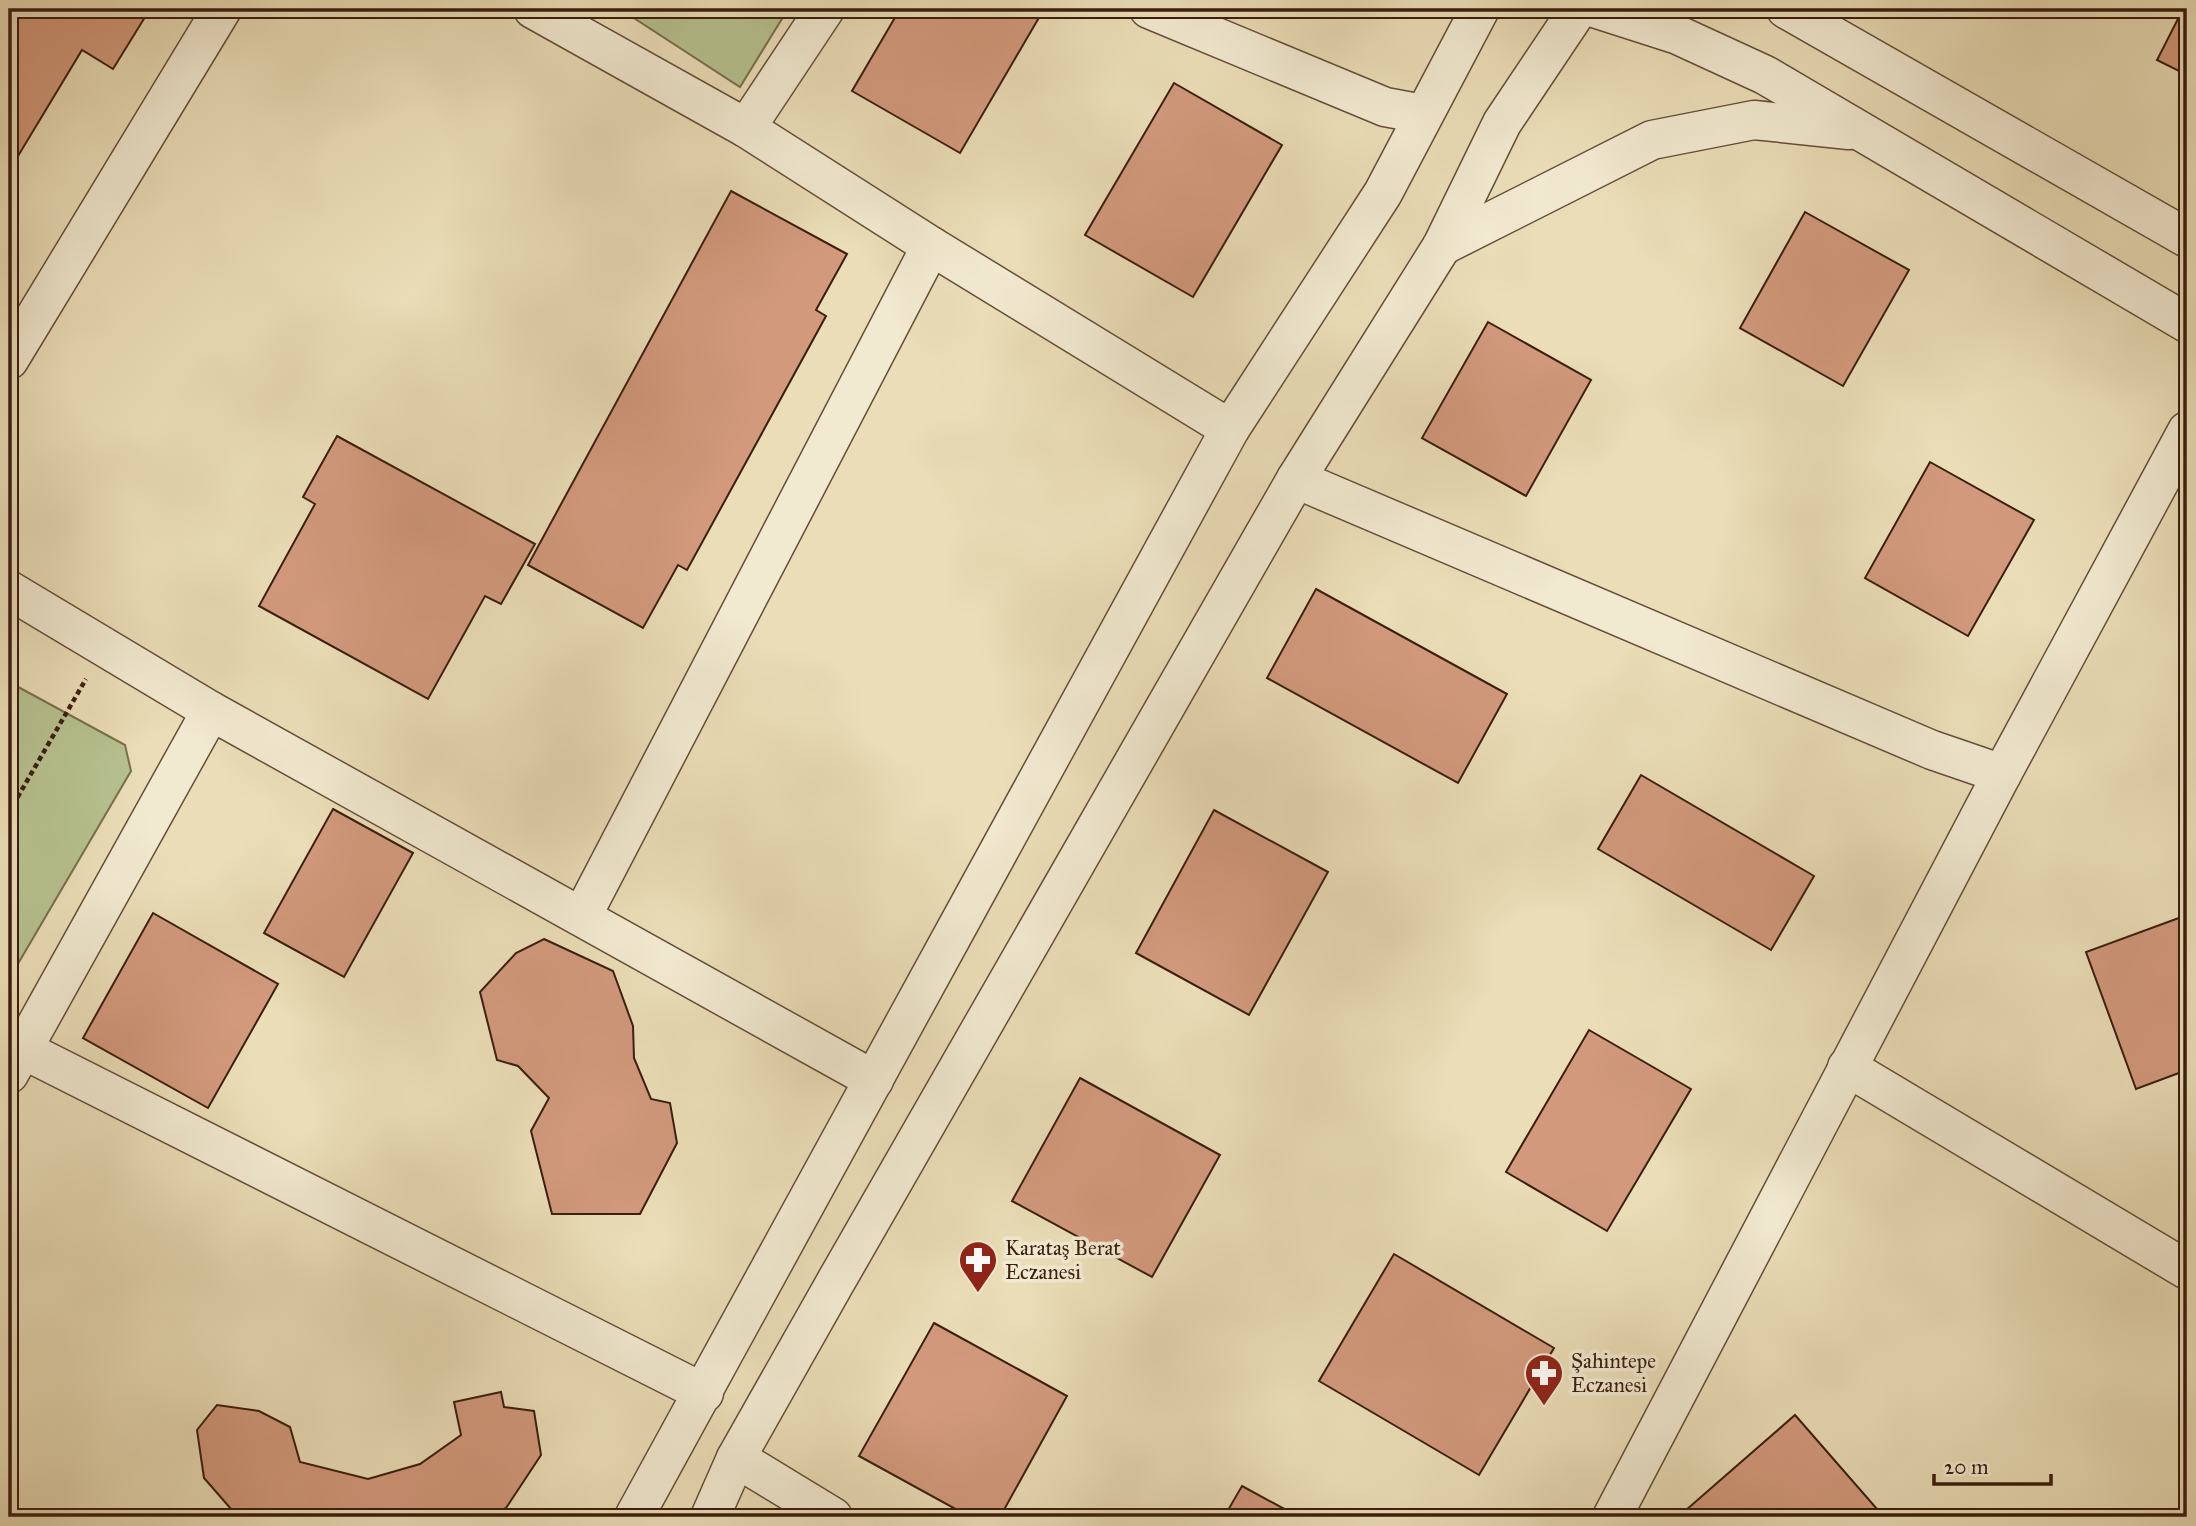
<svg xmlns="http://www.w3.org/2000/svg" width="2196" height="1526" font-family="'IM FELL Great Primer',serif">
  <rect width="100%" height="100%" fill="#eaddb7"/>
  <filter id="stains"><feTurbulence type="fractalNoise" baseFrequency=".00286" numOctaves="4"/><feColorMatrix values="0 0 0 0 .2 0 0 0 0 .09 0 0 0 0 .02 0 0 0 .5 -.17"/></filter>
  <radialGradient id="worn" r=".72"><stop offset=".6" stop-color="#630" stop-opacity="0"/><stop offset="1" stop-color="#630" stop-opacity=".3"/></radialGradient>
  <g fill="#b6c18f" stroke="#78704e" stroke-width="2">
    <polygon points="620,9 788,9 740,87"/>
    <polygon points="9,682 125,745 131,771 9,979"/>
  </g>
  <g fill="#d2997c" stroke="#3a1e0e" stroke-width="2">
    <polygon points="9,9 150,9 113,69 82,50 9,171"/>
    <polygon points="900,9 1044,9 960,153 852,91"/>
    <polygon points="2183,9 2187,9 2187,75 2157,60"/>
    <polygon points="1174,83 1282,145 1193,297 1085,235"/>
    <polygon points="731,191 847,254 816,310 826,316 687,570 678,565 643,628 528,565"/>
    <polygon points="1805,212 1909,270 1843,386 1740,328"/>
    <polygon points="1488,322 1591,380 1526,496 1422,438"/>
    <polygon points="337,436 535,544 501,604 485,596 428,699 259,606 315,504 303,497"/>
    <polygon points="1930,462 2034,520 1968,636 1865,578"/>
    <polygon points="1316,589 1507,694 1458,783 1267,678"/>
    <polygon points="1641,775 1814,876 1771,950 1598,849"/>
    <polygon points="333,809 413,853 344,977 264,933"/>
    <polygon points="1214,810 1328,872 1249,1015 1136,953"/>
    <polygon points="153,913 278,984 208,1108 83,1038"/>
    <polygon points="2187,915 2187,1070 2136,1089 2086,952"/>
    <polygon points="544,939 613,971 633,1026 634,1058 651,1099 670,1103 677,1143 640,1214 552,1214 531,1131 549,1098 518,1066 497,1060 480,992 516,953"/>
    <polygon points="1589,1030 1691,1089 1607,1231 1506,1172"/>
    <polygon points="1080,1078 1220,1155 1152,1277 1012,1201"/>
    <polygon points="1394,1254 1554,1348 1479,1475 1319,1381"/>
    <polygon points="934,1323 1067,1396 1000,1517 970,1517 859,1456"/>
    <polygon points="501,1392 504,1407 534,1411 541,1455 506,1508 487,1517 238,1517 204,1478 197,1430 217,1405 259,1411 290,1427 300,1462 368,1479 420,1464 461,1435 454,1402"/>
    <polygon points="1795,1415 1884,1517 1678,1517"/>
    <polygon points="1242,1486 1299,1517 1224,1517"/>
  </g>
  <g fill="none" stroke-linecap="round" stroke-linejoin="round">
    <defs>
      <g id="minor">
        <polyline points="533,9 746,128 931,246 1230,429"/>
        <polyline points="1149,9 1385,107 1423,114"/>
        <polyline points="1597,9 1678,35 1765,75 2187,323"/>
        <polyline points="1786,9 2187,238"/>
        <polyline points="746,128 825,9"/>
        <polyline points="1442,246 1652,140 1754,120 1849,130"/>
        <polyline points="9,360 222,9"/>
        <polyline points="1296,479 1932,750 2002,774"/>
        <polyline points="9,590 211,711"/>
        <polyline points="582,916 931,246"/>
        <polyline points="24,1050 704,1393"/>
        <polyline points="1847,1067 2187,1270"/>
        <polyline points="9,1074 211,711 874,1080"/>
        <polyline points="736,1458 833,1517"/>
        <polyline points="634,1517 1230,429 1383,193 1480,9"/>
        <polyline points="710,1517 736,1458 835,1283 1296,479 1442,246 1502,123 1575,14"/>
        <polyline points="1612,1517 2002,774 2187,431"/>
      </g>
    </defs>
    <use href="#minor" stroke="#664e38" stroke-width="41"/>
    <polyline stroke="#3a1e0e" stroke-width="4.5" stroke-dasharray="5 3.5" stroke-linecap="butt" points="9,812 86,679"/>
    <use href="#minor" stroke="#f1e9d0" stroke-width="38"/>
  </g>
  <defs>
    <symbol id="pharmacy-pin" viewBox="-11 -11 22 30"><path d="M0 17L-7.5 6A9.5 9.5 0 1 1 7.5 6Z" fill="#8f2418" stroke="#f1e9d0"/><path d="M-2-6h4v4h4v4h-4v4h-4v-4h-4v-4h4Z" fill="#fff"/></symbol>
  </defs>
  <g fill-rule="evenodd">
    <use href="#pharmacy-pin" x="956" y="1238" width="44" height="60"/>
    <use href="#pharmacy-pin" x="1522" y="1351" width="44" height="60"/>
  </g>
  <g text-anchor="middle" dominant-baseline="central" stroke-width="7" stroke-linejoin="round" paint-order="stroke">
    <g font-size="21" fill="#3a1e0e" stroke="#f1e9d0" text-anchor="start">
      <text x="1005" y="1248">Karataş Berat<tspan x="1005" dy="24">Eczanesi</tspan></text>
      <text x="1571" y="1361">Şahintepe<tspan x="1571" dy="24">Eczanesi</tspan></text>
    </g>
  </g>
  <rect width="2196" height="1526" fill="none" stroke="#eaddb7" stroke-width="35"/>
  <rect x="10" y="10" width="2175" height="1505" fill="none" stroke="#3a1e0e" stroke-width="3.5"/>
  <rect x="18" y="18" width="2161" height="1491" fill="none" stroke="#3a1e0e" stroke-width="2"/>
  <path d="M1934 1474v10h117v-10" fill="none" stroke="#3a1e0e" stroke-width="3.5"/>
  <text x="1944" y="1474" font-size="21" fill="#3a1e0e" stroke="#f1e9d0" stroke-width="5" paint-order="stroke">20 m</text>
  <rect width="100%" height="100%" filter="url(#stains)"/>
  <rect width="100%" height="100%" fill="url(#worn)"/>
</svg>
